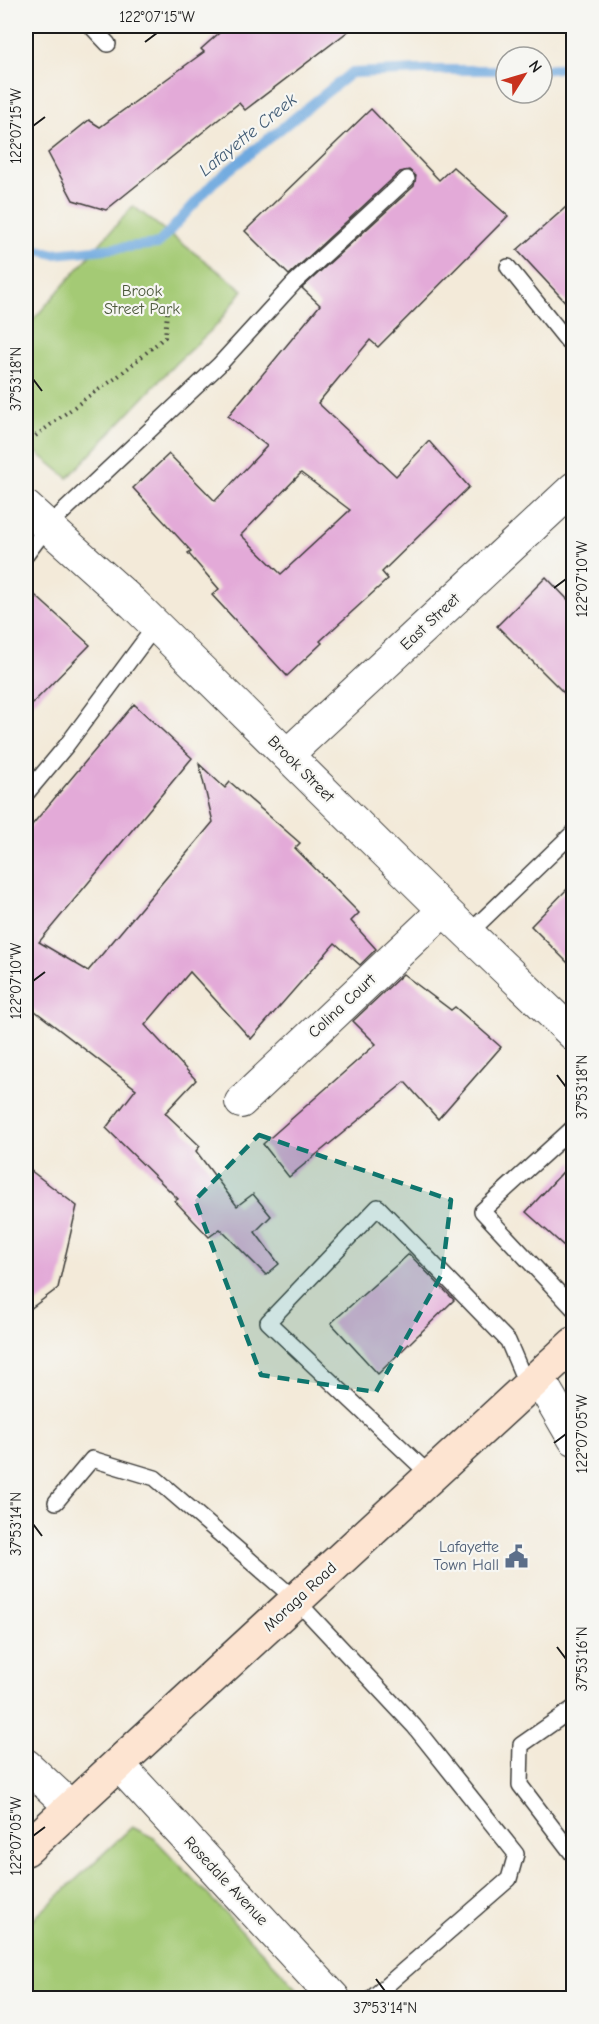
<svg xmlns="http://www.w3.org/2000/svg" width="599" height="2024" font-family="'Comic Neue',sans-serif">
  <rect width="100%" height="100%" fill="#f6f6f2"/>
  <filter id="ink" filterUnits="userSpaceOnUse"><feTurbulence type="fractalNoise" baseFrequency=".0167" numOctaves="2"/><feDisplacementMap in="SourceGraphic" scale="12" xChannelSelector="R" yChannelSelector="G"/><feConvolveMatrix kernelMatrix="1 2 1 2 8 2 1 2 1" color-interpolation-filters="sRGB"/></filter>
  <filter id="wash" filterUnits="userSpaceOnUse"><feTurbulence type="fractalNoise" baseFrequency=".008" numOctaves="4" result="noise"/><feDisplacementMap in="SourceGraphic" scale="24" xChannelSelector="R" yChannelSelector="G"/><feGaussianBlur stdDeviation="1.35" result="paint"/><feColorMatrix in="noise" values="0 0 0 0 0 0 0 0 0 0 0 0 0 0 0 0 0 1.4 0 .05"/><feComposite in="paint" operator="in"/></filter>
  <g filter="url(#wash)">
    <rect width="100%" height="100%" fill="#f3ead9"/>
    <g fill="#a4ca74" stroke="#607348" stroke-width="1.5">
      <polygon points="133,206 243,290 217,325 176,363 68,478 26,444 26,328"/>
      <polygon points="132,1827 154,1838 306,1998 26,1998 26,1926"/>
    </g>
    <g fill="none" stroke-linecap="round" stroke-linejoin="round">
      <g stroke="#6ea9df" stroke-width="10">
        <polyline points="542,70 574,66"/>
        <polyline points="26,247 54,254 158,244 214,182 351,73 422,70 506,70"/>
      </g>
    </g>
    <g id="blocks">
      <g fill="#e3aad8" fill-rule="evenodd">
        <polygon points="227,26 355,26 245,110 239,103 106,210 73,200 48,153 89,120 100,127 204,52 201,49"/>
        <path d="M371 109 439 180 453 167 508 216 378 347 370 340 318 403 396 476 429 441 469 487 382 572 388 579 320 641 322 643 287 676 212 595 219 589 188 553 191 551 133 488 169 454 215 501 267 446 228 416 320 305 302 288 414 186 416 176 409 170 400 172 289 275 245 231ZM301 473 350 510 281 574 241 535Z"/>
        <polygon points="573,201 573,310 517,250"/>
        <polygon points="546,577 573,605 573,702 497,626"/>
        <polygon points="26,587 90,645 26,710"/>
        <polygon points="134,704 192,758 39,942 88,971 213,822 199,764 225,788 230,782 300,843 295,848 359,913 351,921 376,949 360,965 335,943 251,1039 190,972 145,1025 196,1080 165,1113 200,1146 196,1151 237,1206 253,1194 271,1216 255,1232 279,1264 266,1275 220,1229 209,1237 175,1201 178,1199 106,1128 136,1089 26,1004 26,832"/>
        <polygon points="573,883 573,968 531,926"/>
        <polygon points="403,974 451,1010 455,1007 501,1047 438,1119 405,1082 289,1177 263,1144 376,1044 353,1021"/>
        <polygon points="573,1161 573,1254 526,1212"/>
        <polygon points="26,1167 77,1206 58,1288 26,1312"/>
        <polygon points="409,1254 454,1300 378,1374 331,1323"/>
      </g>
    </g>
  </g>
  <g filter="url(#ink)">
    <use href="#blocks" fill-opacity="0" stroke="#3c3b38" stroke-width="1.5"/>
    <g fill="none" stroke-linecap="round" stroke-linejoin="round">
      <defs>
        <g id="service">
          <polyline points="91,26 108,44"/>
          <polyline points="508,267 574,349"/>
          <polyline points="26,555 47,527 219,365 294,283 407,179"/>
          <polyline points="26,794 66,746 156,625"/>
          <polyline points="469,933 574,832"/>
          <polyline points="574,1127 482,1211 574,1309"/>
          <polyline points="431,1476 268,1322 378,1207 508,1341 528,1388"/>
          <polyline points="56,1502 92,1459 155,1478 296,1600 414,1726 516,1854 509,1879 372,1998"/>
          <polyline points="574,1708 521,1745 520,1785 574,1856"/>
        </g>
        <g id="minor">
          <polyline points="26,507 134,604 444,910 574,1035"/>
          <polyline points="287,755 574,488"/>
          <polyline points="241,1102 444,910"/>
          <polyline points="538,1377 574,1439"/>
          <polyline points="118,1764 334,1998"/>
          <polyline points="26,1765 71,1807"/>
        </g>
        <polyline id="secondary" points="26,1849 574,1344"/>
      </defs>
      <use href="#service" stroke="#3c3b38" stroke-width="18"/>
      <use href="#minor" stroke="#3c3b38" stroke-width="34"/>
      <use href="#secondary" stroke="#3c3b38" stroke-width="36"/>
      <polyline stroke="#3c3b38" stroke-width="4" stroke-dasharray="1.5 4.5" stroke-linecap="butt" points="26,443 89,396 116,378 165,337 167,312 154,290"/>
      <use href="#service" stroke="#fff" stroke-width="15"/>
      <use href="#minor" stroke="#fff" stroke-width="32"/>
      <use href="#secondary" stroke="#fde4d1" stroke-width="33"/>
    </g>
  </g>
  <path fill="#0f766e" fill-opacity="0.2" stroke="#0f766e" stroke-width="4.5" stroke-dasharray="12 8" stroke-linejoin="round" d="M259 1135 451 1200 442 1274 376 1392 261 1375 195 1200Z"/>
  <path fill="none" stroke="#1c1c1c" stroke-width="2" d="M145 42 157 33M33 126 45 117M33 379 42 391M554 588 566 579M33 981 45 972M557 1075 566 1087M554 1443 566 1434M33 1524 42 1536M557 1647 566 1659M33 1836 45 1827M376 1979 385 1991"/>
  <defs>
    <symbol id="civic-bare" viewBox="-9 -9 18 18"><path d="M-.6-6.5H3V-4.5H.6V-3L4-1V1h2V6H-6V1h2V-1L-.6-3ZM-1.2 2.5V6h2.4V2.5Z" fill="#5c6f8a" stroke="#f6f6f2" stroke-width="2.5" paint-order="stroke"/></symbol>
  </defs>
  <g fill-rule="evenodd">
    <use href="#civic-bare" x="500" y="1540" width="33" height="33"/>
  </g>
  <g text-anchor="middle" dominant-baseline="central" stroke-width="4.5" stroke-linejoin="round" paint-order="stroke">
    <g font-size="16" fill="#4c593b" stroke="#f6f6f2">
      <text x="142" y="291">Brook<tspan x="142" dy="18">Street Park</tspan></text>
    </g>
    <g font-size="16" fill="#1c1c1c" stroke="#f6f6f2">
      <text transform="translate(430 622) rotate(-43)">East Street</text>
      <text transform="translate(301 769) rotate(45)">Brook Street</text>
      <text transform="translate(342 1006) rotate(-43)">Colina Court</text>
      <text transform="translate(300 1597) rotate(-43)">Moraga Road</text>
      <text transform="translate(226 1881) rotate(47)">Rosedale Avenue</text>
    </g>
    <g font-size="16" fill="#4e5e75" stroke="#f6f6f2" text-anchor="end">
      <text x="499" y="1547">Lafayette<tspan x="499" dy="18">Town Hall</tspan></text>
    </g>
    <g font-size="18" font-style="italic" fill="#415b74" stroke="#f6f6f2">
      <text transform="translate(248 135) rotate(-39)">Lafayette Creek</text>
    </g>
  </g>
  <rect width="599" height="2024" fill="none" stroke="#f6f6f2" stroke-width="66"/>
  <g transform="translate(524 75) rotate(53)"><circle r="28" fill="#f6f6f2" stroke="#9f9f9c" stroke-width="1.5"/>
  <path d="M0-4.5L10 22L0 15L-10 22Z" fill="#c8321e"/>
  <text y="-9" font-size="16" font-weight="bold" text-anchor="middle" fill="#1c1c1c">N</text>
  </g>
  <rect x="33" y="33" width="533" height="1958" fill="none" stroke="#1c1c1c" stroke-width="2"/>
  <g font-size="15" text-anchor="middle" fill="#1c1c1c">
    <text x="157" y="22">122°07'15"W</text>
    <text transform="translate(16 126) rotate(-90)" y="5">122°07'15"W</text>
    <text transform="translate(16 379) rotate(-90)" y="5">37°53'18"N</text>
    <text transform="translate(582 579) rotate(-90)" y="5">122°07'10"W</text>
    <text transform="translate(16 981) rotate(-90)" y="5">122°07'10"W</text>
    <text transform="translate(582 1087) rotate(-90)" y="5">37°53'18"N</text>
    <text transform="translate(582 1434) rotate(-90)" y="5">122°07'05"W</text>
    <text transform="translate(16 1524) rotate(-90)" y="5">37°53'14"N</text>
    <text transform="translate(582 1659) rotate(-90)" y="5">37°53'16"N</text>
    <text transform="translate(16 1836) rotate(-90)" y="5">122°07'05"W</text>
    <text x="385" y="2013">37°53'14"N</text>
  </g>
</svg>
